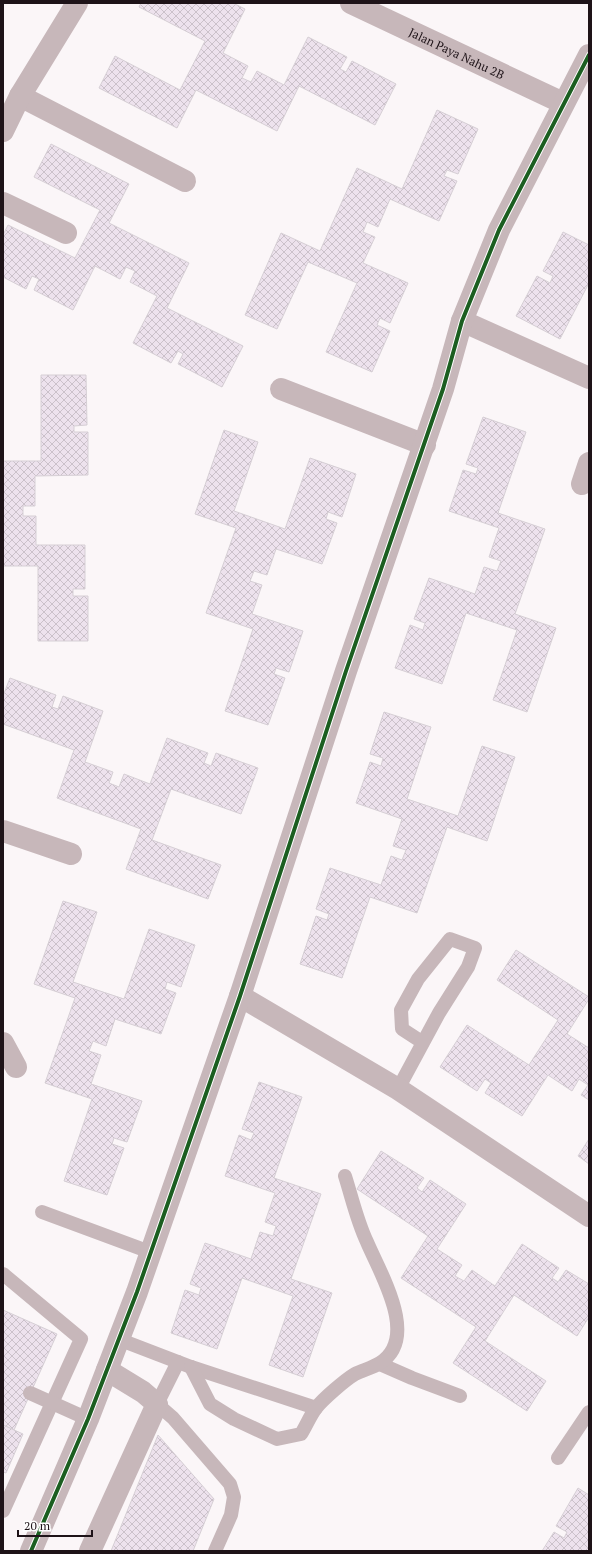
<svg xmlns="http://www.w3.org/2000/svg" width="592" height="1554" font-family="'PT Serif',serif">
  <defs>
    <pattern id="building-cross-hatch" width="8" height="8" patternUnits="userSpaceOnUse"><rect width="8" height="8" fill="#ede2ed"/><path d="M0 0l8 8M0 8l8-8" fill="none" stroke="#cbc1ca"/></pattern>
  </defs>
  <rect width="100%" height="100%" fill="#fbf6f8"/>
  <g fill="url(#building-cross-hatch)" stroke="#d6cfd5">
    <polygon points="141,3 233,3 245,9 223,53 248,66 242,78 251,82 257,71 284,85 308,37 347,57 340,69 346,72 352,61 396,84 375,125 299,86 277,131 196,90 177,128 99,88 115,56 180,90 205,41 139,7"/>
    <polygon points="437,110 478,129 458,174 447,170 444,176 457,181 439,221 390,199 378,227 367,222 363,232 375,237 363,263 408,283 390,323 380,318 377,325 390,331 372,372 326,352 357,283 308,262 277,329 245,315 281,233 320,251 357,168 402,189"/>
    <polygon points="51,144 129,184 109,223 189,263 167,308 243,346 222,387 178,364 183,354 178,351 171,363 133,343 157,296 130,282 135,271 126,267 120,279 95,266 73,310 34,290 39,279 32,276 26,289 3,277 3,235 8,225 75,258 100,210 34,177"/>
    <polygon points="563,232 589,245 589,283 560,339 516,316 537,276 550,283 553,276 543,271"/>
    <polygon points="41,375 86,375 87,425 74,426 74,432 88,432 88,475 35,476 35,506 23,506 23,516 36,516 36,545 85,545 85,589 73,589 73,596 88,596 88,641 38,641 38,566 3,566 3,461 41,461"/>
    <polygon points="483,417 526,432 498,513 545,529 515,614 556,628 527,712 493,700 517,630 466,613 442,684 395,668 410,625 423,630 425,623 414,619 429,578 475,594 484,567 497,571 501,561 489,557 499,528 449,511 463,470 476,474 478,468 466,464"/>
    <polygon points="224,430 258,442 234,511 285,529 310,458 356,474 342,517 328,512 326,519 337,523 322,564 276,549 267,575 254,571 250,581 262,585 252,614 303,631 289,672 276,668 274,674 285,678 268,725 225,711 253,629 206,613 236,528 195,514"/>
    <polygon points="10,678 56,695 52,707 58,709 63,696 103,711 85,762 113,772 109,783 119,787 124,774 150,784 167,738 208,753 204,763 211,766 216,753 258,768 241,814 171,789 152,840 221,865 208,899 126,869 141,829 57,798 74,750 3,724 3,696"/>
    <polygon points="384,712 431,727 407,799 458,816 482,746 515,757 487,841 447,827 417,913 370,897 342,978 300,964 316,916 327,920 329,914 316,909 330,868 381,885 391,856 402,860 406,850 393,846 402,819 356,803 370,762 381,766 383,758 370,754"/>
    <polygon points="63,901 97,912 73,982 124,999 149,929 195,945 181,987 167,982 165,989 176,993 161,1034 115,1019 106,1046 93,1041 89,1051 101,1055 91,1084 142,1101 127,1142 114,1138 112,1144 124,1148 107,1195 64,1181 92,1099 45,1083 75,998 34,984"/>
    <polygon points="516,950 589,997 589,999 567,1034 589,1048 589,1100 581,1095 588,1085 579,1079 572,1091 548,1075 522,1116 485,1093 491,1083 485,1079 477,1091 440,1067 467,1025 529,1065 558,1020 497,980"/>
    <polygon points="259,1082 302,1097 274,1178 321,1194 291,1279 332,1293 303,1377 269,1365 293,1296 242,1278 217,1349 171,1333 185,1290 199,1295 201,1288 190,1284 205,1243 251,1259 260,1232 273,1236 276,1226 265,1222 275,1193 225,1176 239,1135 251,1140 254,1133 242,1129"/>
    <polygon points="589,1139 589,1164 578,1156"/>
    <polygon points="381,1151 424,1178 417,1188 422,1192 430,1180 466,1204 437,1249 462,1265 455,1276 464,1281 472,1270 495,1286 522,1244 559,1268 552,1278 558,1282 566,1270 589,1284 589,1317 577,1336 514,1295 485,1341 546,1381 527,1411 453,1363 476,1327 401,1278 428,1236 357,1189"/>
    <polygon points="3,1310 57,1334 14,1430 3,1425"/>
    <polygon points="3,1425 23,1434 6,1473 3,1472"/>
    <polygon points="158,1435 214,1499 193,1551 111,1551"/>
    <polygon points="578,1488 589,1495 589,1551 542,1551 554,1532 564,1538 567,1532 556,1526"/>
  </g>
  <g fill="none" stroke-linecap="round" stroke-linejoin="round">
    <g stroke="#c7b7ba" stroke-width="14">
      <polyline points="398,1089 439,1013 468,967 475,948 450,939 418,979 401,1010 402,1029 422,1042"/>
      <polyline points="42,1212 150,1252"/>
      <polyline points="3,1274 81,1339 3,1511"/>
      <polyline points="118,1339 191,1367 316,1408"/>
      <polyline points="178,1362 157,1404 173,1418 230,1484 234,1497 231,1515 215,1551"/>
      <polyline points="380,1364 412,1378 460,1396"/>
      <path d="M191 1367 210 1404 234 1419 277 1439 301 1434C306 1426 310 1416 316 1408 323 1399 345 1380 355 1374 363 1370 372 1368 380 1363 420 1338 380 1273 367 1242 357 1221 352 1198 345 1176"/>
      <polyline points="30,1393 88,1419"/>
      <polyline points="558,1458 589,1412"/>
    </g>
    <g stroke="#c7b7ba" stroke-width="22">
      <path id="s1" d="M351 3 563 103"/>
      <polyline points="20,96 185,181"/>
      <polyline points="3,131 20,96 77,3"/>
      <polyline points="3,203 66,233"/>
      <polyline points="462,321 589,378"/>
      <polyline points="281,389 425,445"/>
      <polyline points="582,484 589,463"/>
      <polyline points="3,831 71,854"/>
      <polyline points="240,996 398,1089 589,1216"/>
      <polyline points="3,1043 16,1067"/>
      <polyline points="31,1551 88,1419 137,1292 240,996 346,671 443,389 462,321 499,230 589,55"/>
      <polyline points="90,1551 157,1404 143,1392 107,1370"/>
    </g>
    <defs>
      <polyline id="cycleway" points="31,1551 88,1419 137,1292 240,996 346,671 443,389 462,321 499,230 589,55"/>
    </defs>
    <use href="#cycleway" stroke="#fff" stroke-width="6"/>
    <use href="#cycleway" stroke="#1b5e20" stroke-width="4"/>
  </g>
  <g text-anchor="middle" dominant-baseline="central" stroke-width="3" stroke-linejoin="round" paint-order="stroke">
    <g font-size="12" fill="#1e1318" stroke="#fff">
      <text stroke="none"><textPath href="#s1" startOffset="117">Jalan Paya Nahu 2B</textPath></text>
    </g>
  </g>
  <rect width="592" height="1554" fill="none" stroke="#1e1318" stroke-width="8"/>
  <path d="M18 1530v6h74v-6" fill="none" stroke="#1e1318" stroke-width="2"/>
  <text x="24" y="1530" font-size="12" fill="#1e1318" stroke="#ffffff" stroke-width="3" paint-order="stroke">20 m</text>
</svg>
